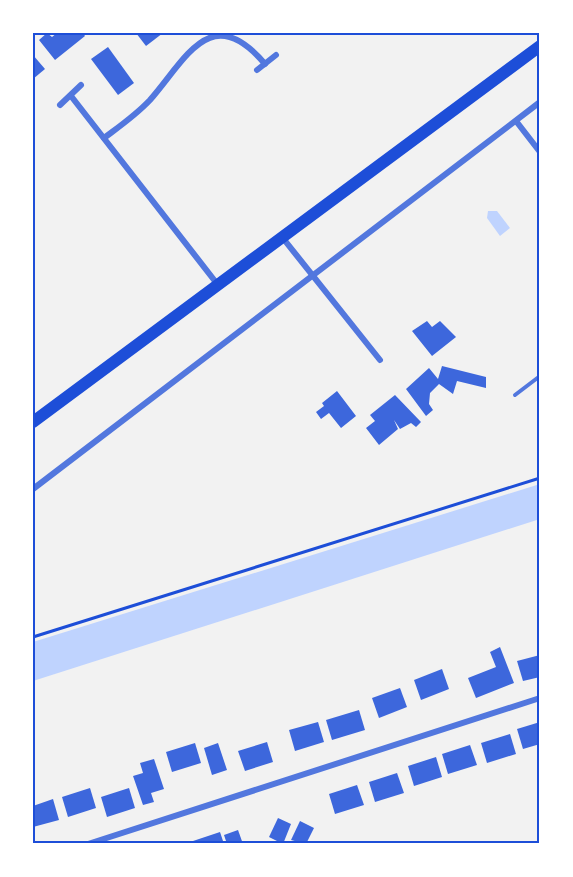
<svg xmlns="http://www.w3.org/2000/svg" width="573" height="877" font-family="'Archivo Narrow',sans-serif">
  <rect width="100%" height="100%" fill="#f2f2f2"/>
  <g fill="#bfd3fe">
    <polygon points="488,211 497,211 510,228 500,236 487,218"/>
    <polygon points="540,484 540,519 33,681 33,642"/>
  </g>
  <g fill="#3d67dc">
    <polygon points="47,33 52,37 57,33 83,33 85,36 55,60 39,40"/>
    <polygon points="136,33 163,33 146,46"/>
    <polygon points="108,47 134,83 118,95 91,59"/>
    <polygon points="33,55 45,69 33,79"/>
    <polygon points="427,321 432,327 440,321 456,337 432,356 412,331"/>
    <polygon points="442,366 486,377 486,388 457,381 453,394 439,384 430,393 429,404 433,410 426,416 406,389 429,368 438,379"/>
    <polygon points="337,391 356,416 341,428 329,413 321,419 316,412 324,406 322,403"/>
    <polygon points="395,395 421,422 416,427 411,423 400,429 394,420 398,429 379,445 366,428 375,421 370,415"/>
    <polygon points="500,647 514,683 476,698 468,678 496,667 490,652"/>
    <polygon points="540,655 540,677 523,681 517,661"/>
    <polygon points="442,669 449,689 421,700 414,680"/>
    <polygon points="400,688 407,707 379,718 372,698"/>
    <polygon points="359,710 365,730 332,740 326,720"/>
    <polygon points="318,722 324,742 295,751 289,730"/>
    <polygon points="540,722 540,744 523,749 517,729"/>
    <polygon points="510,734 516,754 487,763 481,743"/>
    <polygon points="267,742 273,762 245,771 238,751"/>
    <polygon points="195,743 201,763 172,772 166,752"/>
    <polygon points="218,743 227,770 212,775 204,748"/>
    <polygon points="470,745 477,765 448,774 442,754"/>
    <polygon points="436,757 442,777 414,786 408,766"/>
    <polygon points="154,759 164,789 151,793 154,802 143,805 133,776 143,773 140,763"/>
    <polygon points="397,773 404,793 375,802 369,782"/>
    <polygon points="357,785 364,805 335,814 329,794"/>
    <polygon points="90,788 96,808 68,817 62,797"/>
    <polygon points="129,788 135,808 107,817 101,797"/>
    <polygon points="53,799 59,820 33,827 33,806"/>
    <polygon points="278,818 291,824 283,844 269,837"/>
    <polygon points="300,821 314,828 306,844 291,840"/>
    <polygon points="238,830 243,844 227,844 224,835"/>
    <polygon points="220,832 224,844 191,844 190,842"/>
  </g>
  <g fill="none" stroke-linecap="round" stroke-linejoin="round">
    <polyline stroke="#1d4ed8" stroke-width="3" points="33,637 540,478"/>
    <polyline stroke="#5277de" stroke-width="4" points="515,395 540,376"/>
    <g stroke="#5277de" stroke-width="6">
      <polyline points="257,70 276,55"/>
      <polyline points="71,96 218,285"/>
      <polyline points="60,105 81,85"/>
      <polyline points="516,121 540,152"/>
      <path d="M104 138C120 126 136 115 150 100 186 59 211 0 265 64"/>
      <polyline points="282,237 380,360"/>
      <polyline points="33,489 540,102"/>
      <polyline points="88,844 540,698"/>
    </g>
    <polyline stroke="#1d4ed8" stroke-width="12" points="33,422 540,46"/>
  </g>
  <rect width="573" height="877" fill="none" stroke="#ffffff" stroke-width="69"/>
  <rect x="34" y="34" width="504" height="808" fill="none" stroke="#1d4ed8" stroke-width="2"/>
</svg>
